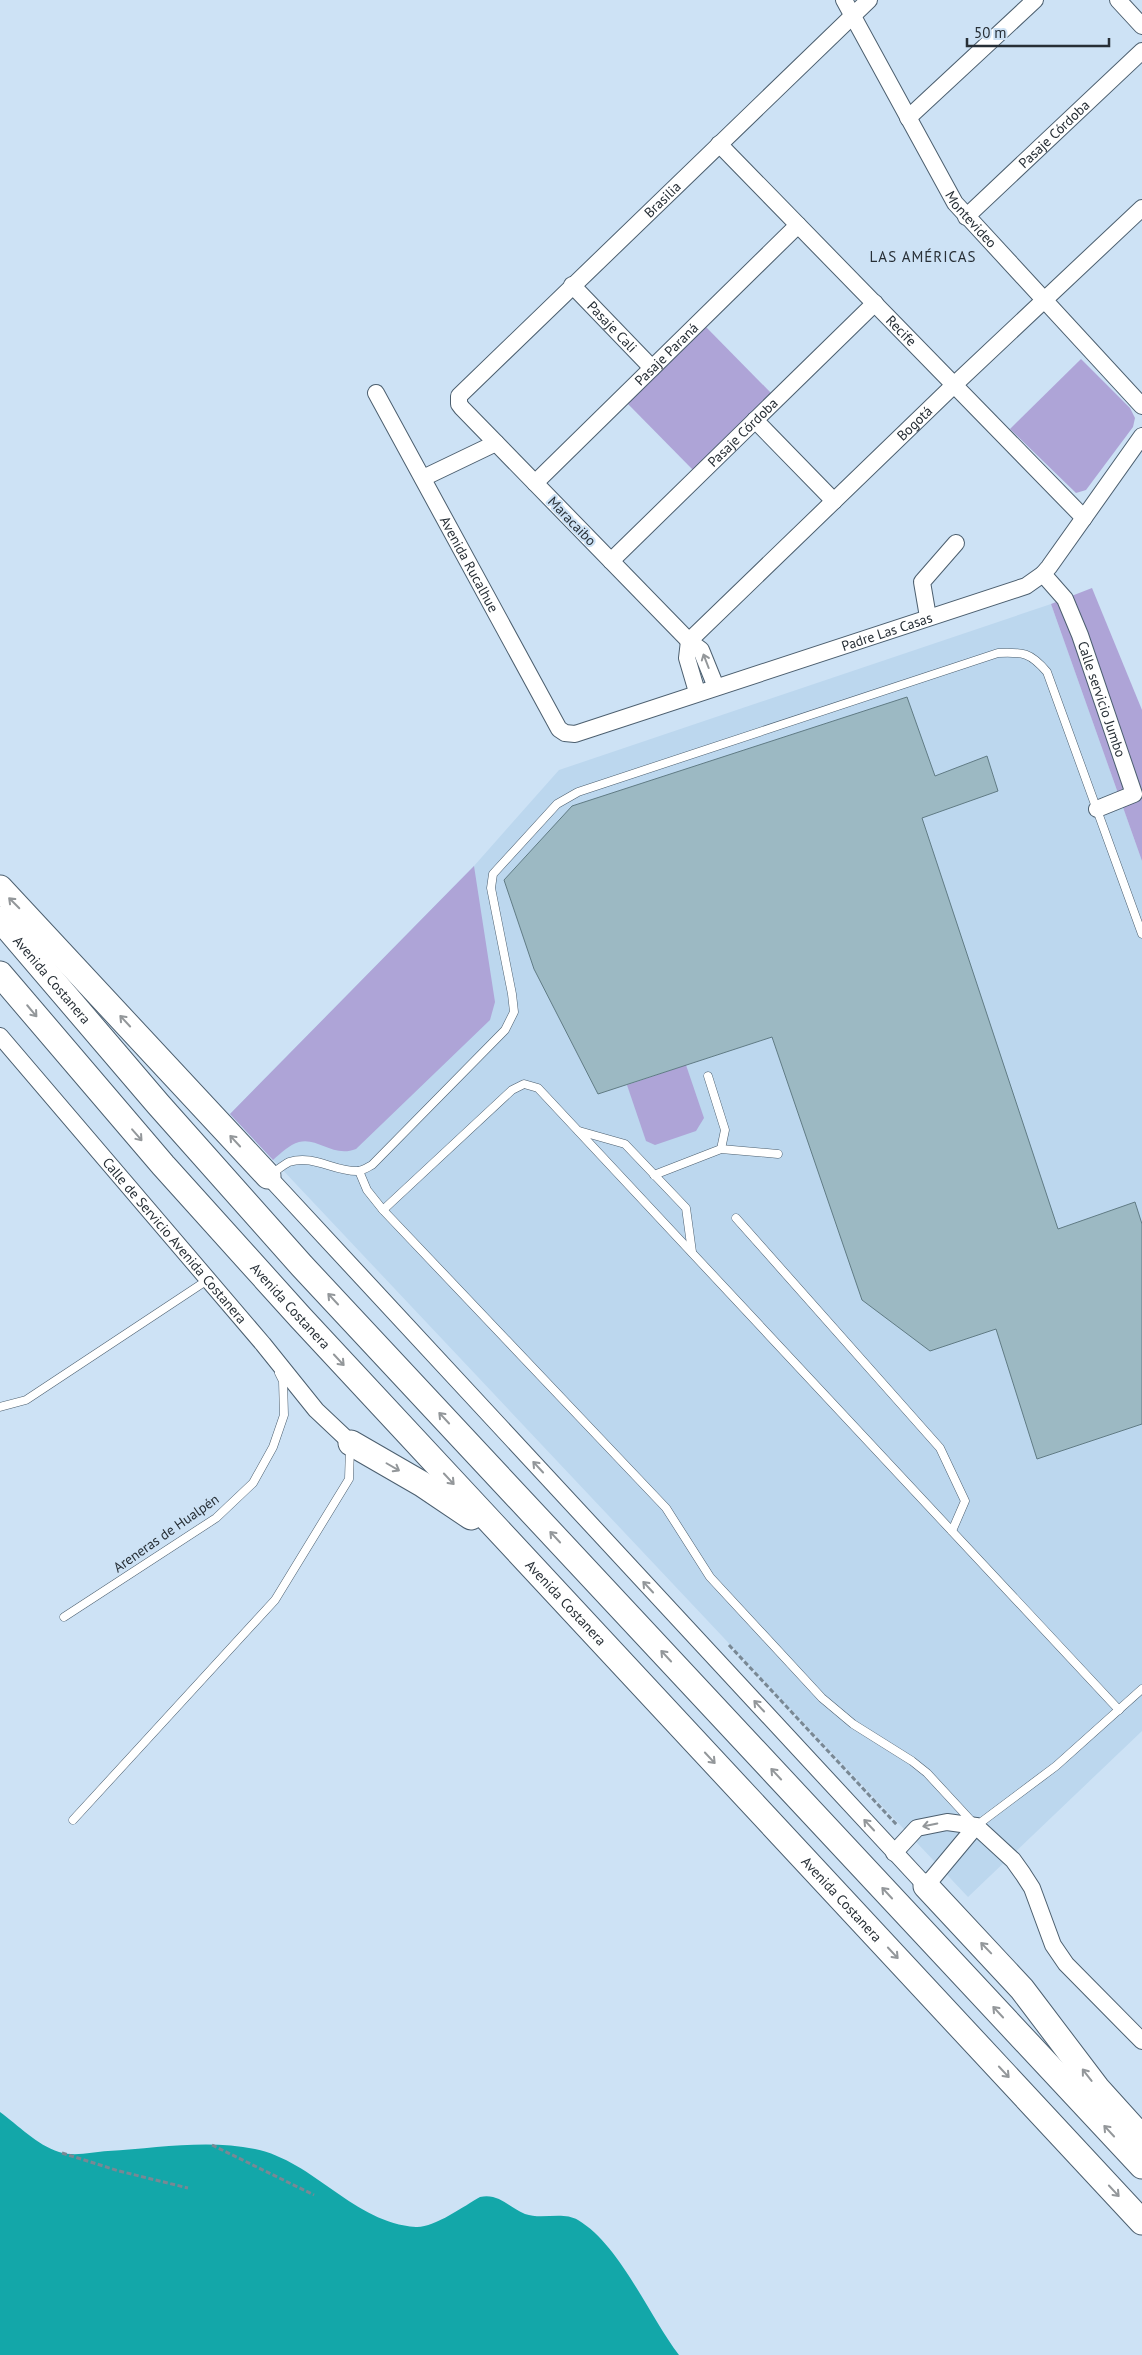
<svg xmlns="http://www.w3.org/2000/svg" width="1142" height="2355" font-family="'PT Sans',sans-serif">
  <rect width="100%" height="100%" fill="#cde2f5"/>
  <polygon fill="#bcd7ee" points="1051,604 1142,861 1142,1731 968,1897 230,1114 474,866 559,770"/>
  <g fill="#aea4d7">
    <polygon points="706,327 772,394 693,470 627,403"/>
    <polygon points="1081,359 1130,408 1135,418 1133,427 1086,490 1076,493 1010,429"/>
    <polygon points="1092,588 1142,710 1142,861 1051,604"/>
    <path d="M474 866 495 1002 490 1020 356 1149C333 1158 318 1137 299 1142 289 1145 281 1153 273 1160L230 1114Z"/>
    <polygon points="686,1065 704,1118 696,1131 655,1145 646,1141 627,1085"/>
  </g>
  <path fill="#13a7a9" d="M0 2112C18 2125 37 2145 59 2152 74 2157 93 2152 108 2151 156 2148 208 2139 255 2149 314 2161 354 2223 416 2227 434 2228 464 2206 480 2197 499 2193 508 2207 525 2214 542 2220 563 2211 578 2220 620 2245 649 2316 679 2355H0Z"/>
  <polygon fill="#9cb9c3" stroke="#607b84" points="907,697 935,776 987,756 998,791 922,818 1058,1229 1135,1202 1142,1224 1142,1424 1037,1459 996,1329 930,1351 862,1300 772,1037 598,1094 534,969 504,880 572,806"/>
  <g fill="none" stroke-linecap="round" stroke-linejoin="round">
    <defs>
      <g id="service">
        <polyline points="708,1076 725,1130 721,1149"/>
        <polyline points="579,1131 625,1144 686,1208 692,1252"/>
        <polyline points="359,1171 367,1190 383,1210 666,1508 710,1577 822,1698 853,1724 912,1761 927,1773 976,1826 1056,1766 1142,1689"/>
        <path d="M270 1175C276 1171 283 1165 289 1162 314 1154 334 1172 358 1171 362 1171 368 1167 372 1165L505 1030 514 1012 512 994 491 888 493 874 557 804 578 792 998 653C1023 652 1030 652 1047 672L1142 934"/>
        <polyline points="654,1175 721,1149 778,1154"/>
        <polyline points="383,1210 512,1090 524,1084 538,1088 1119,1710"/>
        <polyline points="736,1218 940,1448 965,1501 952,1531"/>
        <polyline points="0,1407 26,1400 209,1279"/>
        <polyline points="64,1617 216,1518 253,1483 273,1447 284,1415 283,1381 279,1373"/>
        <polyline points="73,1820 275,1600 349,1479 350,1448"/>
      </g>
      <g id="minor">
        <path id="s1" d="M844 0 955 203 1142 406"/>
        <polyline points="1118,0 1142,26"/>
        <polyline points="908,118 1035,0"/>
        <path id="s2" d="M719 144 1084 518"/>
        <path id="s3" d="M966 217 1142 51"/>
        <path id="s4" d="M572 285 652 368"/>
        <path id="s5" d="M376 393 559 729 565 733 575 734 1026 586 1043 574 1049 567 1142 436"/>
        <polyline points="755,420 834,501"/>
        <polyline points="423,478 496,443"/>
        <path id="s6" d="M535 483 798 225"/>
        <path id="s7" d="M611 561 875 303"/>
        <path id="s8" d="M1043 574 1065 599 1080 635 1134 794 1097 809"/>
        <polyline points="928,617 922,582 956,543"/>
        <path id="s9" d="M716 687 701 650 689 641 462 408 459 404V396L869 0"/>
        <path id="s10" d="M697 692 687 658 689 641 954 385 1142 208"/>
        <path id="s11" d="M0 1036 263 1344 316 1410 351 1443"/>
        <polyline points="268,1176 926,1886 976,1826"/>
        <polyline points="894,1853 917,1828 947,1822 976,1826 1013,1860 1023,1874 1032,1888 1053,1945 1066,1964 1142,2041"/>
      </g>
      <g id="primary">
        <polyline points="0,888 268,1176"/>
        <path id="s12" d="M0 919 158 1104 302 1266 1142 2166"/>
        <path id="s13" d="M0 974 163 1165 300 1317 1142 2222"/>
        <polyline points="351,1443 422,1484 471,1517"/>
        <polyline points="926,1886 1022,1989 1097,2088 1142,2138"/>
      </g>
    </defs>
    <use href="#service" stroke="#4c5f6f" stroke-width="9"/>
    <use href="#minor" stroke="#4c5f6f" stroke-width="18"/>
    <use href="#primary" stroke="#4c5f6f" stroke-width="27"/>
    <g stroke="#798894" stroke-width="3" stroke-dasharray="5 2.5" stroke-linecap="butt">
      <polyline points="729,1645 897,1825"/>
      <polyline points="212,2145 314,2195"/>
      <polyline points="62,2153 119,2171 188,2188"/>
    </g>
    <use href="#service" stroke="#fff" stroke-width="8"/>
    <use href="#minor" stroke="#fff" stroke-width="16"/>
    <use href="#primary" stroke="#fff" stroke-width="25"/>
  </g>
  <defs><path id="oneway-shaft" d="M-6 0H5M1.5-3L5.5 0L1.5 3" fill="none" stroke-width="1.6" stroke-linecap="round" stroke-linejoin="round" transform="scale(1.25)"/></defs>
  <g stroke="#93979a">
    <use href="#oneway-shaft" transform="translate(706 661) rotate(-111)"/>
    <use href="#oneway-shaft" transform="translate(14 903) rotate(-135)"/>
    <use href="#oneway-shaft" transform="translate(32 1011) rotate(50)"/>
    <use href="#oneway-shaft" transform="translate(125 1021) rotate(-133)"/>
    <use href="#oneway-shaft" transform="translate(137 1135) rotate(49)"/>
    <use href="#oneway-shaft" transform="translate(235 1141) rotate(-133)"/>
    <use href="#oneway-shaft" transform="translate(333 1299) rotate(-133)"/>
    <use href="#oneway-shaft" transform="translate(339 1360) rotate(47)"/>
    <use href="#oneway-shaft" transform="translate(444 1418) rotate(-133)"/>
    <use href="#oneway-shaft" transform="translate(393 1467) rotate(30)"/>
    <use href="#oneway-shaft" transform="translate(538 1467) rotate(-133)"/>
    <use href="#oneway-shaft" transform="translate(449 1479) rotate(47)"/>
    <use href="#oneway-shaft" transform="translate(555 1537) rotate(-133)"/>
    <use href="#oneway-shaft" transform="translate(648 1587) rotate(-133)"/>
    <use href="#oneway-shaft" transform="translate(666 1656) rotate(-133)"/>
    <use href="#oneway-shaft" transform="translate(759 1706) rotate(-133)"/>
    <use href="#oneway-shaft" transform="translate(710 1758) rotate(47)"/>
    <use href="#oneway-shaft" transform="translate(776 1774) rotate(-133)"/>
    <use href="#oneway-shaft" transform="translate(869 1825) rotate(-133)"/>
    <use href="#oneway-shaft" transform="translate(930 1825) rotate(168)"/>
    <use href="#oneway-shaft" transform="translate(887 1893) rotate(-133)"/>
    <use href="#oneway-shaft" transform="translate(986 1948) rotate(-134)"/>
    <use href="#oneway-shaft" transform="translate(893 1953) rotate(47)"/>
    <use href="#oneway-shaft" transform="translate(998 2012) rotate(-133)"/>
    <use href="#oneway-shaft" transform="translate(1004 2072) rotate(47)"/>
    <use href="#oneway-shaft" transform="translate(1087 2075) rotate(-128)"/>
    <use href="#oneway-shaft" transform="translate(1109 2131) rotate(-133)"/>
    <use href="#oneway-shaft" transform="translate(1114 2191) rotate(47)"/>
  </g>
  <g text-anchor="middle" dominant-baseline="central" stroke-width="4.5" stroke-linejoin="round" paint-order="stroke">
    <g font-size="14" fill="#272f36" stroke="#cde2f5">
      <text stroke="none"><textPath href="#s3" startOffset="121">Pasaje Córdoba</textPath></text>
      <text stroke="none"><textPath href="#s9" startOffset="676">Brasilia</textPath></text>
      <text stroke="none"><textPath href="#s1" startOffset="254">Montevideo</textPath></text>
      <text stroke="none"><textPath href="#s4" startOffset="58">Pasaje Cali</textPath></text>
      <text stroke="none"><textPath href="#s2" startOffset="261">Recife</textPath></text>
      <text stroke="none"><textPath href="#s6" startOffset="184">Pasaje Paraná</textPath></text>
      <text stroke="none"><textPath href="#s10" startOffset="366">Bogotá</textPath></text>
      <text stroke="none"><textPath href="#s7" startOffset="184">Pasaje Córdoba</textPath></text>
      <text transform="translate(572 521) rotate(46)">Maracaibo</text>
      <text stroke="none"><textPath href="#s5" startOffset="195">Avenida Rucalhue</textPath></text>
      <text stroke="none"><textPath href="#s5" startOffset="728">Padre Las Casas</textPath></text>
      <text stroke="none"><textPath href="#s8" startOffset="140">Calle servicio Jumbo</textPath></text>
      <text stroke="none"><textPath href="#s12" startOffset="80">Avenida Costanera</textPath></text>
      <text stroke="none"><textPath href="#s11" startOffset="269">Calle de Servicio Avenida Costanera</textPath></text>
      <text stroke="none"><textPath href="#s13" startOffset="441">Avenida Costanera</textPath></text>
      <text transform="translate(166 1533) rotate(-35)">Areneras de Hualpén</text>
      <text stroke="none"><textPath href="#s13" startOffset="846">Avenida Costanera</textPath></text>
      <text stroke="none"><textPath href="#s13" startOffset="1251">Avenida Costanera</textPath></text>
    </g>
    <g font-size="15" letter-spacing="1" fill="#272f36" stroke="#cde2f5">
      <text x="923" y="256">LAS AMÉRICAS</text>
    </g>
  </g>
  <path d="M967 38v8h142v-8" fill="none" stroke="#272f36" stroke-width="2.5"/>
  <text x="974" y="38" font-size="15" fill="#272f36" stroke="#cde2f5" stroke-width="4" paint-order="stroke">50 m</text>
</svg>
